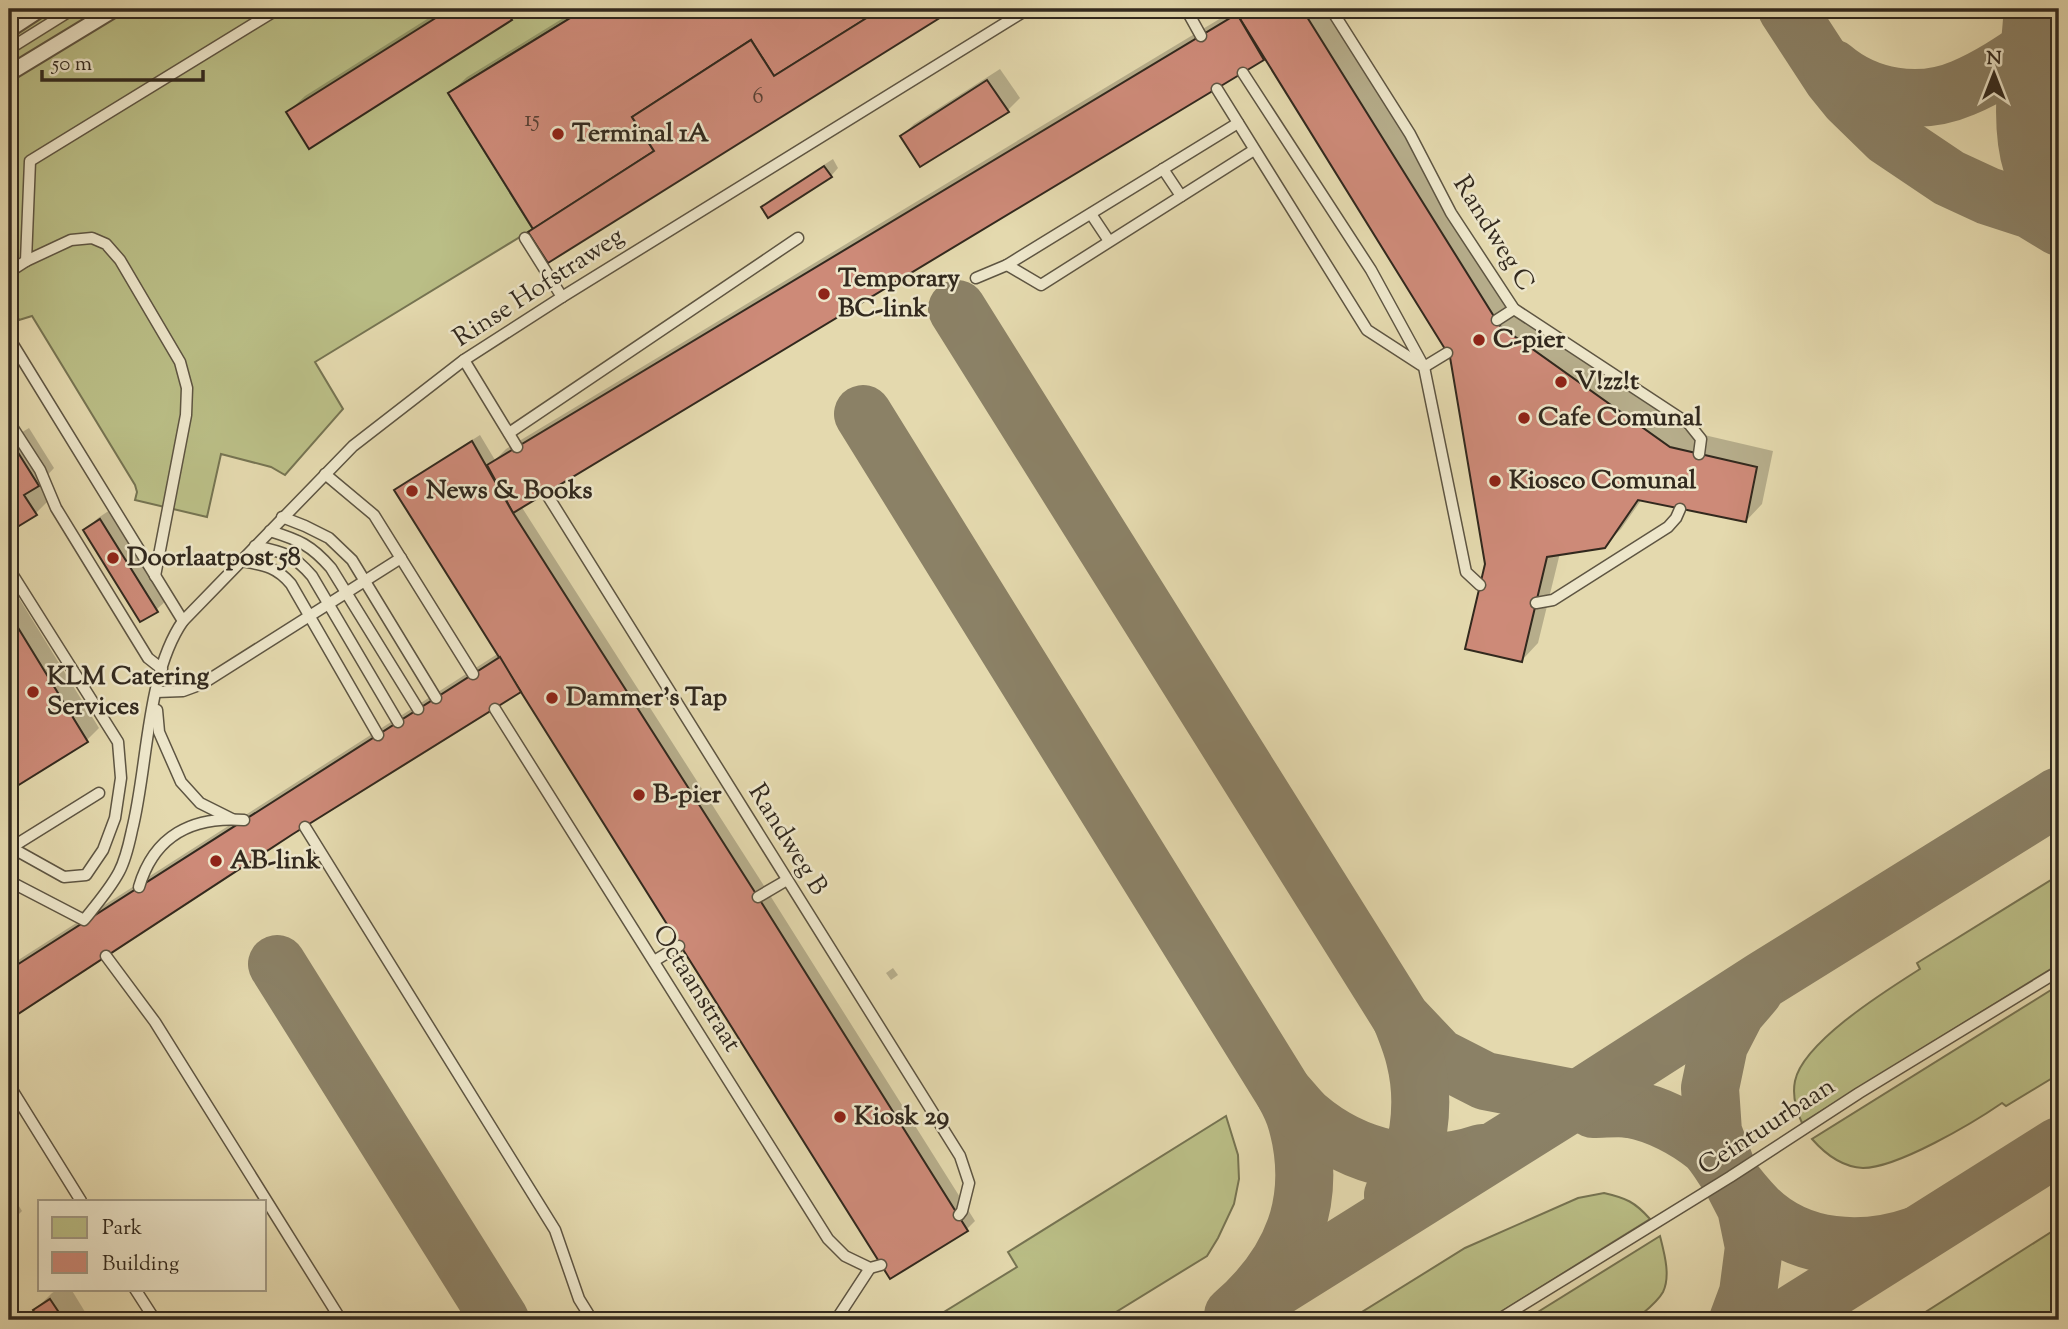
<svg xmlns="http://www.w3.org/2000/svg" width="2068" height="1329" font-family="'Sorts Mill Goudy',serif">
  <rect width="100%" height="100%" fill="#e4d9ae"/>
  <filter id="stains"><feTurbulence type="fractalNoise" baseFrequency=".00286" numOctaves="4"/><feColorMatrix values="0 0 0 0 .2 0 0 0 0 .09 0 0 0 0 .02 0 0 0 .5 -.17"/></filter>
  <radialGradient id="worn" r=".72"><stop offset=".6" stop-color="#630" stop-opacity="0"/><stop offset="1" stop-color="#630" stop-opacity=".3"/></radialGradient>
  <g fill="#babe86" stroke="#767452" stroke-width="2">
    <polygon points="32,9 585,9 448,93 533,229 315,362 343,409 285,475 271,467 221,454 207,517 135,500 137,492 135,485 32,316 19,320 9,301 9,23"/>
    <path d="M2059 875V964L1802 1123C1796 1110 1792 1096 1795 1081 1803 1042 1887 990 1920 969L1917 963Z"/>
    <path d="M2059 985V1074L2006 1106 2002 1103C1973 1123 1897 1168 1863 1168 1842 1167 1826 1155 1812 1139Z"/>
    <polygon points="1226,1116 1238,1155 1239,1179 1234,1204 1218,1238 1207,1256 1103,1320 931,1320 1017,1267 1008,1252"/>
    <path d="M1604 1193C1626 1198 1635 1202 1650 1219L1488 1320H1349L1465 1248 1578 1198Z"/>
    <polygon points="2059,1227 2059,1320 1913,1320"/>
    <path d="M1660 1236C1664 1252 1671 1276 1663 1292 1657 1303 1644 1312 1635 1320H1525Z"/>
  </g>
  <g fill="#0003">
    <polygon points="443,9 521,9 511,19 288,112 305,96"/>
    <polygon points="578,9 951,9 549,260 534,228 450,93 467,77"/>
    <polygon points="1236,9 1328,9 1517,310 1687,431 1773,451 1762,504 1746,521 1642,499 1621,529 1604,546 1560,553 1538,643 1522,660 1487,565 1451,356 1265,58 521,506 766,889 975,1221 967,1229 522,690 292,833 9,1018 9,966 499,653 397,491 405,483 480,435 495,460 506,449"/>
    <polygon points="1000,69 1020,98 1008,110 902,136 914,124"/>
    <polygon points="833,159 838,168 831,176 763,207 771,199"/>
    <polygon points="9,428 14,437 29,428 54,468 42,481 52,497 36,513 9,530"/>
    <polygon points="113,508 169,598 156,610 85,531 98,518"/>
    <polygon points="9,582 99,728 87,740 9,789"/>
    <polygon points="893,968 898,975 891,980 886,973"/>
    <polygon points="9,1190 22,1211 9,1224"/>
    <polygon points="59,1289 71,1289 90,1320 29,1320 28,1319 35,1310 52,1293"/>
  </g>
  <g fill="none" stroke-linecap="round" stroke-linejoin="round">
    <g stroke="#8b8166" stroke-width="58">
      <polyline points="1787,9 1832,78 1849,99 1888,137 1949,178 1988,196 2031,210 2059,227"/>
      <path d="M2032 20C2029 65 2018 121 2032 165 2038 181 2050 197 2059 212"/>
      <path d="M1832 68C1867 98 1919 107 1963 88 1997 74 2028 50 2059 30"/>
      <polyline points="957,309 1401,1018 1438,1057 1485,1081 1630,1109"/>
      <path d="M863 414 1284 1093C1289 1102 1294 1112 1297 1123 1318 1200 1293 1263 1233 1315"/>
      <polyline points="277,964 500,1320"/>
      <path d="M1284 1093C1292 1101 1298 1110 1306 1117 1355 1159 1421 1174 1482 1153"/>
      <path d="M1593 1109C1605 1109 1619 1107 1630 1109 1658 1114 1686 1129 1707 1146 1714 1153 1720 1163 1726 1172 1735 1184 1746 1198 1757 1209 1800 1251 1863 1254 1917 1235"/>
      <path d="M1393 1195C1420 1158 1426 1103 1415 1059 1412 1045 1406 1031 1401 1018"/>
      <polyline points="1262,1297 1578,1099 1763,980 2059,796"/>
      <polyline points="1738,1320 1748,1293 1754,1247 1746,1208 1730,1177 1713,1132 1710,1088 1719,1045 1736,1012 1754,991"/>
      <polyline points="1783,1320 2059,1146"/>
    </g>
  </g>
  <g fill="#cd8a78" stroke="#32291e" stroke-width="2">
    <polygon points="450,9 504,9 512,20 309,149 286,112"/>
    <polygon points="585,9 881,9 774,76 751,40 632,117 654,151 533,229 448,93"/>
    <polygon points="881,9 954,9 548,263 528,232 654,151 632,117 751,40 774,76"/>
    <polygon points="1234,9 1302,9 1500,326 1670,447 1757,467 1746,522 1638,500 1605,548 1547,557 1522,662 1465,649 1485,564 1450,357"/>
    <polygon points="1237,14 1264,60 513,513 487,465"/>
    <polygon points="987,80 1009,112 920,167 900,136"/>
    <polygon points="824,166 832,177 768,218 761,207"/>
    <polygon points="472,441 513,513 758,897 968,1231 890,1279 394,490"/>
    <polygon points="12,443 39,486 24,495 37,515 9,532 9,445"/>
    <polygon points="100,519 158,612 140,622 83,530"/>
    <polygon points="9,613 88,742 9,791"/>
    <polygon points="500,657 521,692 293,834 9,1020 9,970"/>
    <polygon points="50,1299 64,1320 27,1320 26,1318 35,1313 33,1310"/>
  </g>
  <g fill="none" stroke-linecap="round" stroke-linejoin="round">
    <defs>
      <g id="service">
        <polyline points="1186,9 1201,36"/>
        <polyline points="1331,9 1410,134 1451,213 1514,309 1689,424 1701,439 1699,454"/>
        <polyline points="9,49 73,9"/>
        <polyline points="1243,73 1371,270 1424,367 1466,572 1480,585"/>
        <polyline points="1217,89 1367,330 1421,365"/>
        <polyline points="1238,123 1007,265 1041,285 1254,150"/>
        <polyline points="1163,169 1181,196"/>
        <polyline points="1091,214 1109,241"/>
        <polyline points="525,238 562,297"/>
        <polyline points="26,261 71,240 92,238 106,244 120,260 180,362 187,388 186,415 155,576"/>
        <polyline points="9,272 26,261 30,161 278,9"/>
        <polyline points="976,278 1007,265"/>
        <polyline points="1497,320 1514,309"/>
        <polyline points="9,338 183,621"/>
        <polyline points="464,360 517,447"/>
        <polyline points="1424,367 1447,353"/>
        <polyline points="9,422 40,470 56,508 148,658 162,669"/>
        <polyline points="509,433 798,238"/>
        <polyline points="325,474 374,515 473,674"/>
        <polyline points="546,493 960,1156 969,1183 962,1211 959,1215"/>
        <polyline points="282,517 305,526 329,538 352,560 436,698"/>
        <path d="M270 531C299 540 311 545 331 568L418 709"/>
        <path d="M255 546C283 552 293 554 312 576L398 722"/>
        <path d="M241 561C263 565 276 566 291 584L378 735"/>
        <polyline points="9,569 118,742 121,778 115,818 103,850 86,875 64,877 12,848"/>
        <polyline points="1536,603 1553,600 1668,527 1676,518 1680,509"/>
        <polyline points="156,692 183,691 202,684 401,558"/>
        <polyline points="495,709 828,1239 845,1256 870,1268 881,1265"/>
        <polyline points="157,710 159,732 181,782 200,803 232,819"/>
        <polyline points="305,827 555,1230 579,1299 592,1320"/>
        <polyline points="9,849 99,793"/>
        <path d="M9 881 84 920C96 905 110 889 119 872 126 859 129 844 132 830 148 767 146 674 183 621L353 446 464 360 562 297 1028 9"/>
        <path d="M139 887C154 836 192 816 244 820"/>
        <polyline points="758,897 787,880"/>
        <polyline points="106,956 155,1022 341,1320"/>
        <polyline points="654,961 679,946"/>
        <polyline points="9,1085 81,1201"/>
        <polyline points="135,1289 155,1320"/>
        <polyline points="836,1320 870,1268"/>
        <polyline points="1498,1320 1730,1177 1859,1093 2059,971"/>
      </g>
      <g id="pedestrian">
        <polyline points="9,30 41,9"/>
        <polyline points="9,64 13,71 115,9"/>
      </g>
    </defs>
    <use href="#service" stroke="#5e5542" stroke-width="13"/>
    <use href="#pedestrian" stroke="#5e5542" stroke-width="18"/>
    <use href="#service" stroke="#ede6ca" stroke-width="10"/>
    <use href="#pedestrian" stroke="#ede6ca" stroke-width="14"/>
  </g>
  <g fill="#8f2418" stroke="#ede6ca" stroke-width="2.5">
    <circle cx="558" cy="134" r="7"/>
    <circle cx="824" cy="294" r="7"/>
    <circle cx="1479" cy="340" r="7"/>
    <circle cx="1561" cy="382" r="7"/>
    <circle cx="1524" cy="418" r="7"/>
    <circle cx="1495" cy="481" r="7"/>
    <circle cx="412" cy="491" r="7"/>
    <circle cx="113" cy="558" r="7"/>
    <circle cx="33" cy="692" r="7"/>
    <circle cx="552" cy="698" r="7"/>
    <circle cx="639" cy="795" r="7"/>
    <circle cx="216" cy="861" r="7"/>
    <circle cx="840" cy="1117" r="7"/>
  </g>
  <g text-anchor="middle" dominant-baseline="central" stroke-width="5" stroke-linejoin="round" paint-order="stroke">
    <g font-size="23" fill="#594134">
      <text x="758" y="97">6</text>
      <text x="532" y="120">15</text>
    </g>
    <g font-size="26" font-weight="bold" fill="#32291e" stroke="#ede6ca" text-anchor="start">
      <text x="572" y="134">Terminal 1A</text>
      <text x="838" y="279">Temporary<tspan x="838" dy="30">BC-link</tspan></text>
      <text x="1493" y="340">C-pier</text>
      <text x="1575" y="382">V!zz!t</text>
      <text x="1538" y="418">Cafe Comunal</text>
      <text x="1509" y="481">Kiosco Comunal</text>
      <text x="426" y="491">News &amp; Books</text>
      <text x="127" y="558">Doorlaatpost 58</text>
      <text x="47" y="677">KLM Catering<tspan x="47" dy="30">Services</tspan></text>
      <text x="566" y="698">Dammer's Tap</text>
      <text x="653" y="795">B-pier</text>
      <text x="230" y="861">AB-link</text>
      <text x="854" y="1117">Kiosk 29</text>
    </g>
    <g font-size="26" fill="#32291e" stroke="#ede6ca">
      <text transform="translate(1493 234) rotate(58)">Randweg C</text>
      <text transform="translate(539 288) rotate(-33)">Rinse Hofstraweg</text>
      <text transform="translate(787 840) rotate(58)">Randweg B</text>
      <text transform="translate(696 989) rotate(58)">Octaanstraat</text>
      <text transform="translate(1767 1127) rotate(-33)">Ceintuurbaan</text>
    </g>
  </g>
  <rect width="2068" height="1329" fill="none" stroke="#e4d9ae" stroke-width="35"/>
  <rect x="10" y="10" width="2047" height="1308" fill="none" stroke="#32291e" stroke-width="3.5"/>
  <rect x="18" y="18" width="2033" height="1294" fill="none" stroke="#32291e" stroke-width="2"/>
  <rect x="38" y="1200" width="228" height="91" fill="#ede6ca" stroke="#a29a85" stroke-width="2"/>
  <rect x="52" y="1217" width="35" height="21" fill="#babe86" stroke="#a29a85" stroke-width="2"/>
  <text x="102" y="1234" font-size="21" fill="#32291e">Park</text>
  <rect x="52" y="1252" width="35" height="21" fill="#cd8a78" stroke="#a29a85" stroke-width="2"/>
  <text x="102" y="1270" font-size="21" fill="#32291e">Building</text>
  <g transform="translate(1994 74)" stroke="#ede6ca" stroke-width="5" paint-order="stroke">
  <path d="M0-5L12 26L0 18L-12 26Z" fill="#32291e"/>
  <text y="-10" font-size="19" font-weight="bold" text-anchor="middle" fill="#32291e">N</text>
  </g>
  <path d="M42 70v10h161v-10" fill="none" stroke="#32291e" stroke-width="3.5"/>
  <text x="52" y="70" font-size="21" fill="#32291e" stroke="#ede6ca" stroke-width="5" paint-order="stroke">50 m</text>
  <rect width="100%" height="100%" filter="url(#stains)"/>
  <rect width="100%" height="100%" fill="url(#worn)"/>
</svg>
